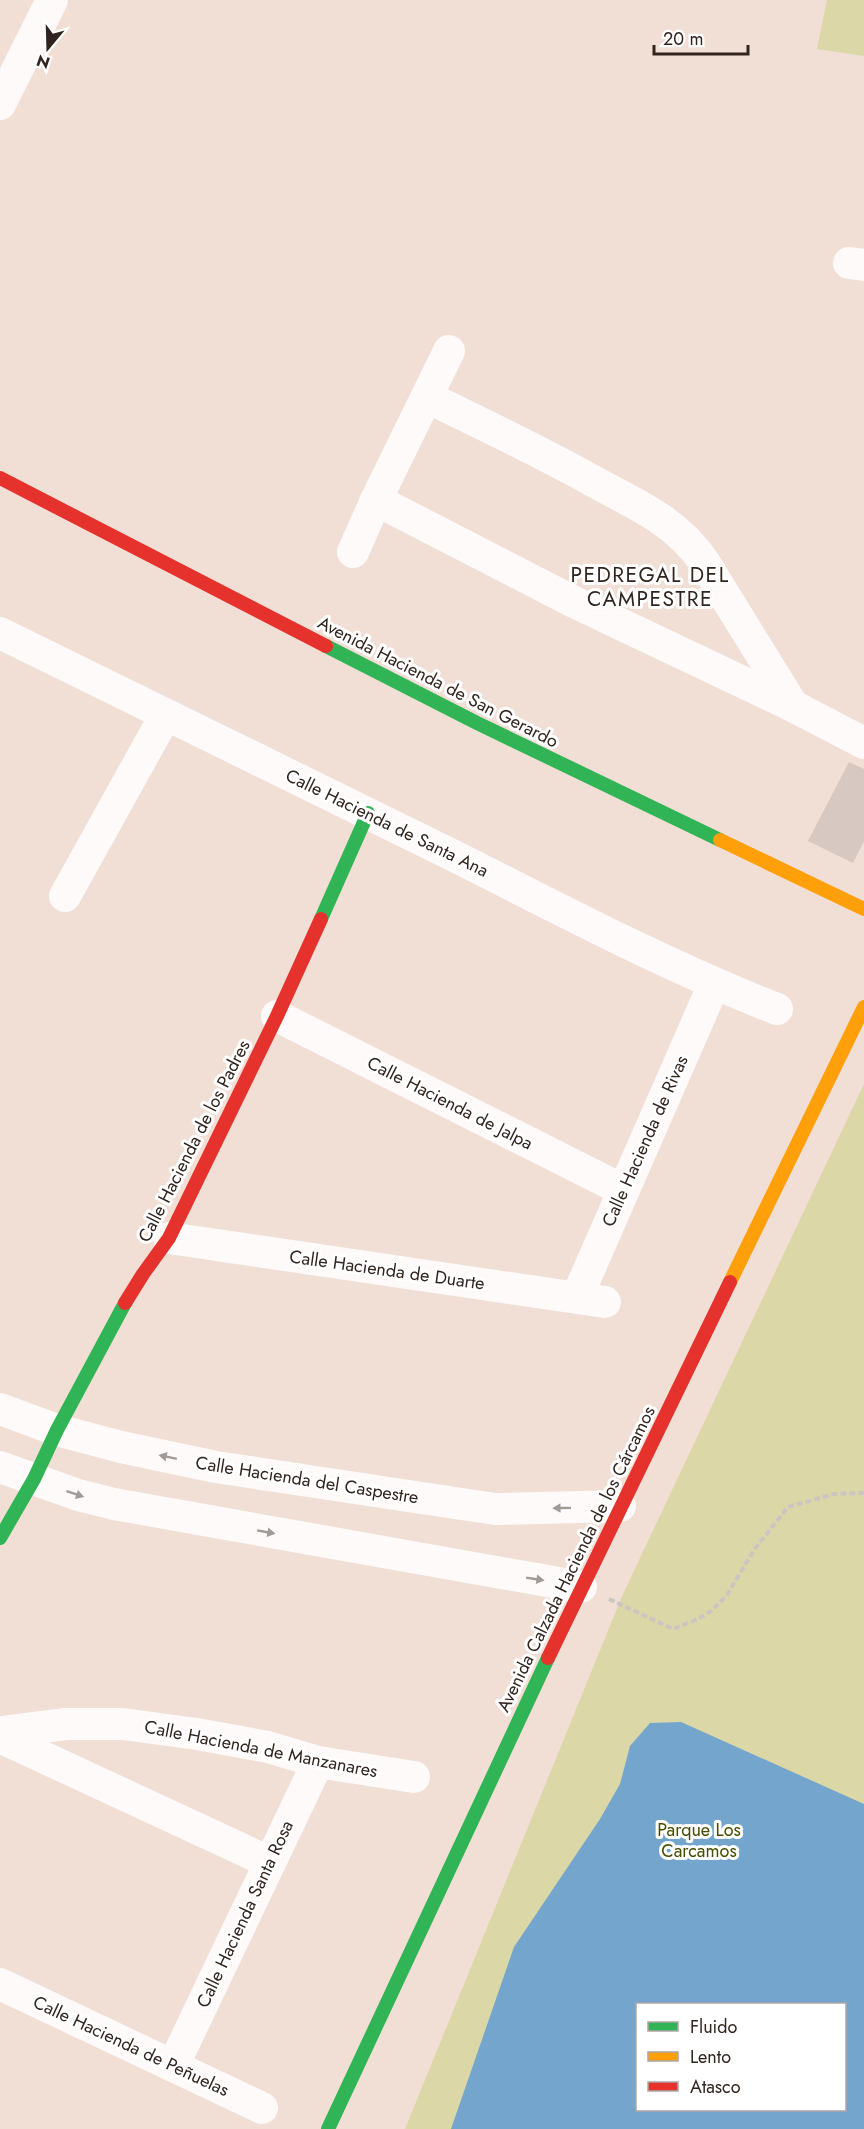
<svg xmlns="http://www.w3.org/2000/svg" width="864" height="2129" font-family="Jost,sans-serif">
  <rect width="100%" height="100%" fill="#f1ded5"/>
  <g fill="#dbd7a7" fill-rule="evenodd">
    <polygon points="827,0 864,0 864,56 817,49"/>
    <path d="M864 1084V2129H405L623 1594ZM638 2004H844V2110H638Z"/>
  </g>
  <path fill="#74a5cd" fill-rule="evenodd" d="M681 1722 864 1804V2129H451L514 1947 600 1819 620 1784 630 1746 650 1723ZM638 2004H844V2110H638Z"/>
  <polygon fill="#d7c8c1" points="849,762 864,769 864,841 853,863 808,841"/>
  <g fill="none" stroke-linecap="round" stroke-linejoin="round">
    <polyline stroke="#ccc5c2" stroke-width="4" stroke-dasharray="6 3" stroke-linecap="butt" points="609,1599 673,1629 698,1619 711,1611 727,1595 754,1550 788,1507 834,1494 864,1493"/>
    <g stroke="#fdfaf9" stroke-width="32">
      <polyline points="0,104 52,0"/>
      <polyline points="849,263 864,265"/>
      <path d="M427 397C483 424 537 450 591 480 633 503 677 521 704 562L793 706"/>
      <polyline points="376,500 572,601 793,706 864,743"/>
      <polyline points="353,552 376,500 449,351"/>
      <path d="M0 633C146 706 294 776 440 849 551 904 661 964 777 1009"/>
      <polyline points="65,896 165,716"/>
      <polyline points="277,1016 623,1190"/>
      <polyline points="169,1238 605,1302"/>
      <polyline points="577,1297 714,984"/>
      <polyline points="0,1409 57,1430 121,1447 216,1467 495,1509 620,1506"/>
      <polyline points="0,1467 78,1495 114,1504 581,1587"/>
      <polyline points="0,1732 66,1724 123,1724 197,1734 268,1747 318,1762 414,1777"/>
      <polyline points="0,1737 269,1862"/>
      <polyline points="0,1984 262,2108"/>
      <polyline points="173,2066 318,1762"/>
    </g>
    <g stroke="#30b455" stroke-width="14">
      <polyline points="326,646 477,723 720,840"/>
      <polyline points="321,919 368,813"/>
      <polyline points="0,1538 34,1479 57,1430 125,1303"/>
      <polyline points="328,2129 548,1658"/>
    </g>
    <g stroke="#ff9f0a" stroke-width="14">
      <polyline points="720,840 864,909"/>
      <polyline points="730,1282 864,1007"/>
    </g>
    <g stroke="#e5322d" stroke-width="14">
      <polyline points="0,478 326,646"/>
      <polyline points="125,1303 143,1274 169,1238 277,1016 321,919"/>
      <polyline points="548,1658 730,1282"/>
    </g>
  </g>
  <defs><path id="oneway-solid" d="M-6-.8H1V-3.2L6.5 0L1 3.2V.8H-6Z" transform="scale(1.5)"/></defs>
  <g fill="#a19a96">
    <use href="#oneway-solid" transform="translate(168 1457) rotate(-168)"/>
    <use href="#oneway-solid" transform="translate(75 1494) rotate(18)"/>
    <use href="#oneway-solid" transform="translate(562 1508) rotate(179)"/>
    <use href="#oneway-solid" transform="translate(266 1532) rotate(10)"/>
    <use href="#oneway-solid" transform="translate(535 1579) rotate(9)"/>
  </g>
  <g text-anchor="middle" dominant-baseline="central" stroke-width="6" stroke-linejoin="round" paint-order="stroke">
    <g font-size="18" fill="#31241e" stroke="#fff">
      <text transform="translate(438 682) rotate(27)">Avenida Hacienda de San Gerardo</text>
      <text transform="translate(387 823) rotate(26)">Calle Hacienda de Santa Ana</text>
      <text transform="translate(450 1103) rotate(27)">Calle Hacienda de Jalpa</text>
      <text transform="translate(194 1141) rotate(-63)">Calle Hacienda de los Padres</text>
      <text transform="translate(645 1141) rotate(-66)">Calle Hacienda de Rivas</text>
      <text transform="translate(387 1270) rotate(8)">Calle Hacienda de Duarte</text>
      <text transform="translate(307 1480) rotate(9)">Calle Hacienda del Caspestre</text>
      <text transform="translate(576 1559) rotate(-64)">Avenida Calzada Hacienda de los Cárcamos</text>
      <text transform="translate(261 1749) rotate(11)">Calle Hacienda de Manzanares</text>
      <text transform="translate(245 1914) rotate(-65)">Calle Hacienda Santa Rosa</text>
      <text transform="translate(131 2046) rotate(25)">Calle Hacienda de Peñuelas</text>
    </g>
    <g font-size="18" fill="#474c00" stroke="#fff">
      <text x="699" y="1830">Parque Los<tspan x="699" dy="21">Carcamos</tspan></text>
    </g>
    <g font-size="21" letter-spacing="1.5" fill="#31241e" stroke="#fff">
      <text x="650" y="575">PEDREGAL DEL<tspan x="650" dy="24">CAMPESTRE</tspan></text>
    </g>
  </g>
  <rect x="636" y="2003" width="210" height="108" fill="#ffffff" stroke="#ada7a5" stroke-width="1.5"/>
  <rect x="648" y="2022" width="30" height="9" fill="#30b455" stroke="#ada7a5" stroke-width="1.5"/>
  <text x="690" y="2033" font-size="18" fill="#31241e">Fluido</text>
  <rect x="648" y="2052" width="30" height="9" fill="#ff9f0a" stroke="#ada7a5" stroke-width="1.5"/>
  <text x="690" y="2063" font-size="18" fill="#31241e">Lento</text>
  <rect x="648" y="2082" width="30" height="9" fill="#e5322d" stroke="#ada7a5" stroke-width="1.5"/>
  <text x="690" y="2093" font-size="18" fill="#31241e">Atasco</text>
  <g transform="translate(48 48) rotate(199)" stroke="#ffffff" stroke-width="4.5" paint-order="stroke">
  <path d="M0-4.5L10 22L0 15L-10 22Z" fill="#31241e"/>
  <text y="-9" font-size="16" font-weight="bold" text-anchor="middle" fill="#31241e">N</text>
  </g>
  <path d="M654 45v9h94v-9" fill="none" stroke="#31241e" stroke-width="3"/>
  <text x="663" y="45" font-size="18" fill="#31241e" stroke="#ffffff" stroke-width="4.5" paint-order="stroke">20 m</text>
</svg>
